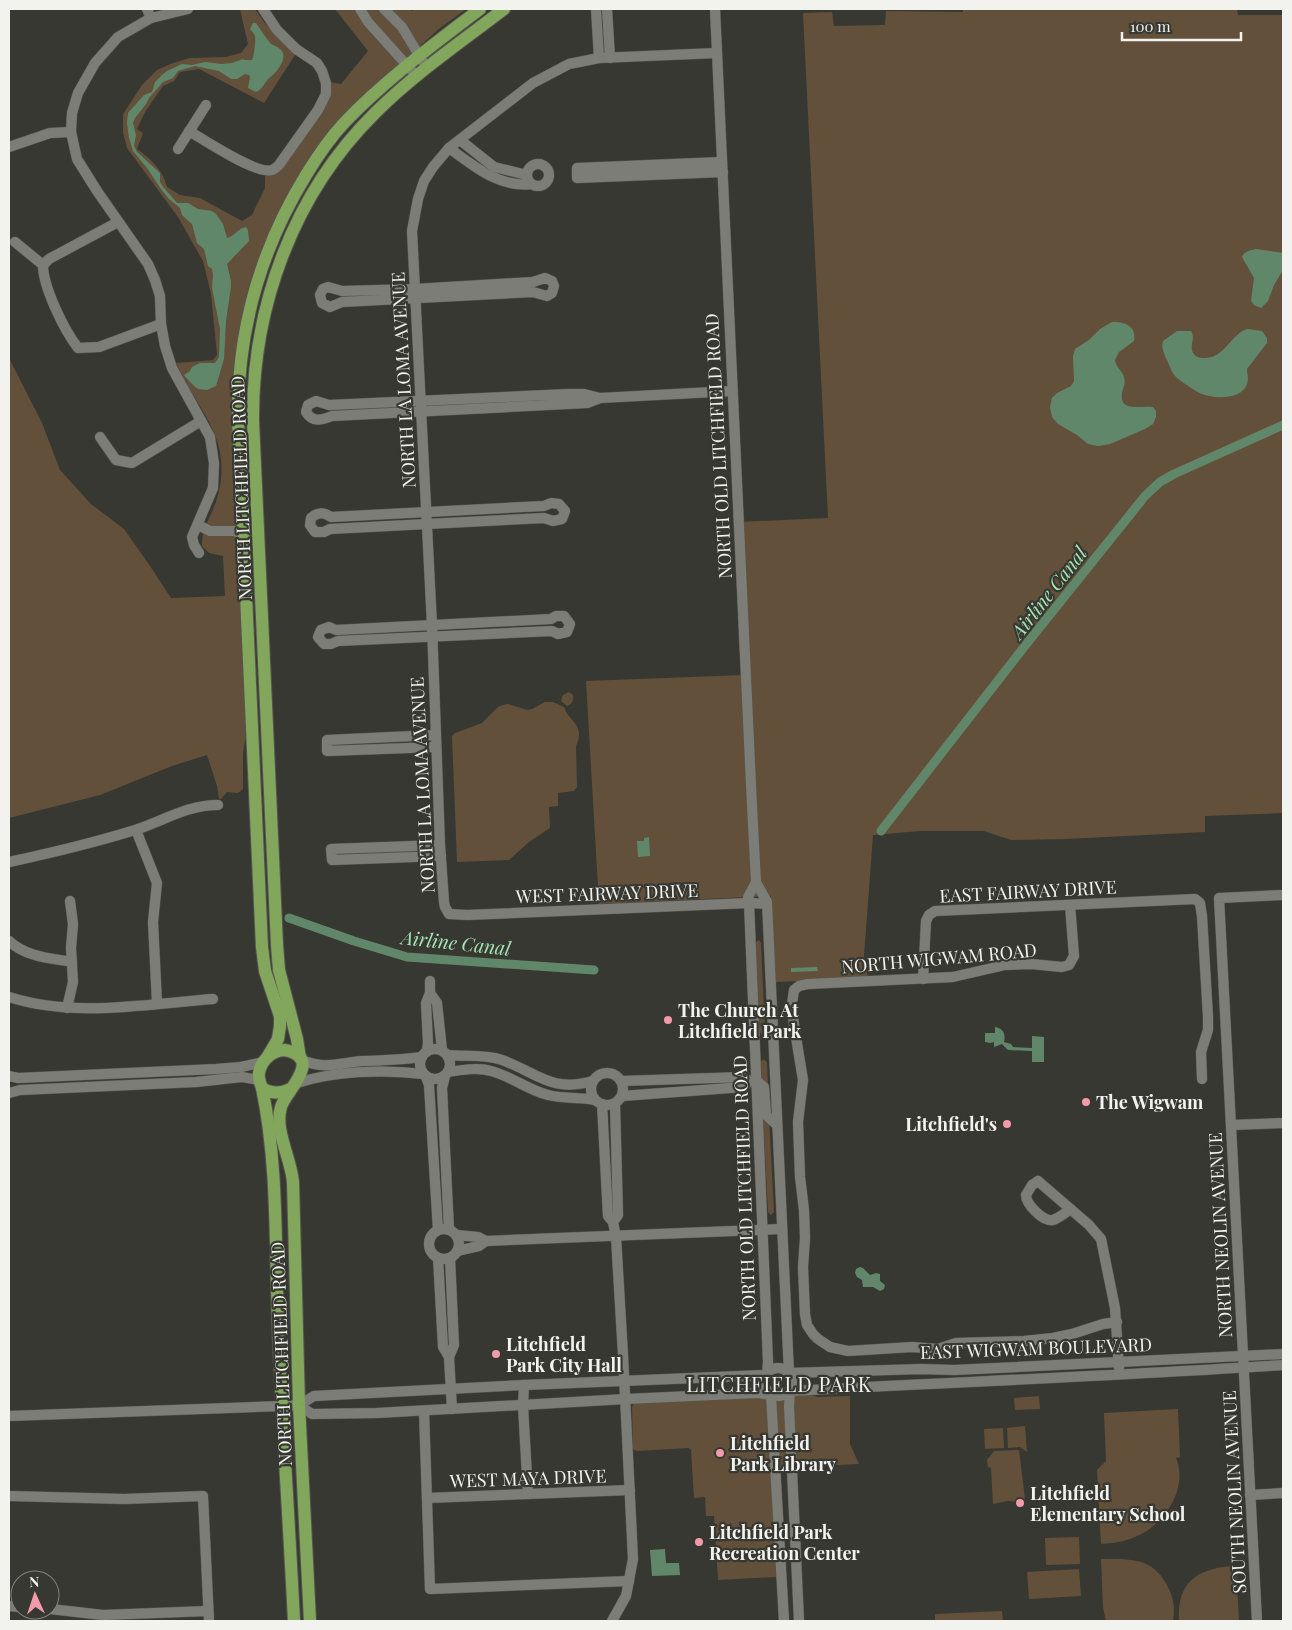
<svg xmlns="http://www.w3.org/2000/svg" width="1292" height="1630" font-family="'Playfair Display',serif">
  <rect width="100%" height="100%" fill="#373831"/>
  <g fill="#63503b">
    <path d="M240 9H255L264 22 295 55 264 103 199 69 180 72 174 81 163 86 145 112 137 129 143 133 137 149C151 159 163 170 167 187L180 195 200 198 242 221 252 215 265 188V175L274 172 330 82 341 84 368 51 335 9H410L412 11 415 9H466L440 28 380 82 292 189 239 342 248 721 243 753V789L238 793 227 792 221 799H219L217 786 207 755 172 766 100 795 9 818V347L10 360 42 423 60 470 91 504 124 529 148 563 171 598 225 596 223 556 209 553 202 546C201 528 214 512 218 495 233 436 197 411 176 363L213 360 217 355 211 294 203 261 178 217 127 148 123 132V114L142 85 157 70 173 63 190 58 226 57 241 53 248 44Z"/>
    <polygon points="963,9 1237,9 1238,15 1283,15 1283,813 1205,816 1205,832 1065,839 1011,840 984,831 920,831 873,835 864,956 868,978 775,982 771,896 599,904 586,681 744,675 738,522 828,518 803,13 832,12 834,26 885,25 886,11 963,12"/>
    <path d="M569 692 573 695C574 700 572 704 567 706L561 701 563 695Z"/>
    <path d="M545 702H553L564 707C569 722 586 725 576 746L577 787 574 791 558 793V806L549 807 550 828 529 842 509 860 457 862 452 736 455 733 482 723 498 707 503 705 508 704 527 710 532 709Z"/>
    <polygon points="759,940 761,943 765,1033 762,1035 760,1032 755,943"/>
    <polygon points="763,1059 767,1062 768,1086 762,1086 761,1062"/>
    <polygon points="769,1116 774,1212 771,1215 768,1212 763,1117"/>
    <polygon points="807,1394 817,1397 850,1396 850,1444 859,1464 773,1468 776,1577 718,1580 714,1516 706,1516 705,1497 694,1498 691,1450 689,1448 636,1451 633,1449 632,1407 634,1403 639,1401"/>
    <polygon points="1039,1396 1040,1409 1015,1410 1014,1398"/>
    <path d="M1178 1409 1180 1457 1176 1458C1189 1488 1164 1526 1135 1537 1124 1542 1113 1543 1101 1544L1097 1470 1106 1461 1104 1413Z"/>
    <polygon points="1025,1426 1027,1452 1020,1447 1008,1448 1007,1428"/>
    <polygon points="1003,1428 1004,1448 985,1449 984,1429"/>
    <polygon points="1019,1450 1025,1499 1022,1502 1008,1501 993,1504 991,1468 988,1467 987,1460 994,1451"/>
    <polygon points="1079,1537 1080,1564 1046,1565 1045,1538"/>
    <path d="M1101 1559C1131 1559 1153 1557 1168 1587 1174 1598 1175 1610 1173 1621H1106L1103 1607Z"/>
    <path d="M1236 1566 1239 1621H1179C1176 1581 1200 1567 1236 1566Z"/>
    <polygon points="1079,1569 1081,1596 1029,1599 1027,1572"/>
    <polygon points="1002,1611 1003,1621 935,1621 935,1614"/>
  </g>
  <g fill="#61876a">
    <path d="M253 23H256C261 30 265 37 270 43 273 46 277 46 280 49 290 57 276 73 269 78 264 83 263 89 256 92L248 88 250 77 249 75 245 74 237 79H231L219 71 195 66 178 71 173 78 163 82 149 98 146 104 135 118 133 123 136 135 134 146 137 152 160 173C160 176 160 179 160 182 161 185 174 199 177 203H188L198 209 212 211 216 214 223 224 227 238C234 237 238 228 246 227L248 230 249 241 227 264 231 281V287L226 321 224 359 216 386 207 390 198 389C195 387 186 378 184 375L190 371 192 367 200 363H215L219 357 220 329 212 288 213 275 212 269 208 266 204 249 197 243 192 224 182 215 180 208 169 199 161 189 147 168 133 151 129 138 127 123 128 113 144 95 152 92 155 82 162 75 167 71 182 64 192 65 205 62 222 64 232 63 243 59 244 60H252C254 57 256 39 255 36 254 33 252 31 250 29Z"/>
    <path d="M1256 249 1283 253V270L1274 285 1268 301 1261 308 1254 305 1251 301 1254 278 1242 257C1243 252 1251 250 1256 249Z"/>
    <path d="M1112 322C1125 321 1137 327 1134 341L1119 352 1115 360C1116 368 1122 370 1124 377 1126 383 1123 388 1122 393 1119 413 1141 405 1153 407L1156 411V417L1153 424 1145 429 1110 444 1098 446 1088 444 1077 435 1058 424 1052 417 1050 407 1052 398 1057 393 1071 386 1074 381 1073 356 1075 349 1089 340 1100 329Z"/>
    <path d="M1248 329 1262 331 1267 338V343L1247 369C1247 374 1249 379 1247 384 1242 400 1214 399 1202 394 1198 393 1179 380 1176 377 1172 373 1169 365 1167 360 1164 354 1161 347 1163 341L1177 331H1191C1196 337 1189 346 1193 353 1196 357 1199 358 1203 358 1222 359 1228 341 1241 332 1243 330 1245 330 1248 329Z"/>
    <polygon points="649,837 650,856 638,857 637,841 644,841 644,838"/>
    <polygon points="817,967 818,971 791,972 791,968"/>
    <path d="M995 1027C1003 1028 1006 1034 1004 1042L1011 1044 1013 1047 1032 1048V1036L1044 1037V1062H1032V1051L1008 1050 1002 1044 994 1047V1042L990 1043 985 1042V1033H995Z"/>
    <polygon points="860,1267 863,1268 870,1275 876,1273 880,1274 880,1281 885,1285 884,1289 880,1291 873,1287 863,1287 862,1280 857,1277 855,1273 856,1269"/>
    <polygon points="665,1549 666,1563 679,1563 680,1575 652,1576 650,1550"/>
  </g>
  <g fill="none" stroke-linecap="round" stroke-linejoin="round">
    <g stroke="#61876a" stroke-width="9">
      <polyline points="881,831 1024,647 1145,496 1160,482 1174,474 1283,425"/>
      <polyline points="289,918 354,941 407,957 594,970"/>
    </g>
    <defs>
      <g id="minor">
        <polyline points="147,9 151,18"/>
        <polyline points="188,9 151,18 118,37 95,63 78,93 72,113 71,132 77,159 97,191 148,264 155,280 160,296 161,324 165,346 172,368 210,437 214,463 213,488 192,537 194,545 199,553"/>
        <polyline points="360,9 368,22 412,71"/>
        <polyline points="384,9 402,27 423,62"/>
        <polyline points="596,9 599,58"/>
        <polyline points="607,9 610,58"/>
        <polyline points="715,9 752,806 756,882 767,902 789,1373 922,1369 954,1370 1283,1354"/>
        <polyline points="717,53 599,58 569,64 533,83 449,148 433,167 424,181 418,199 412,231 432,625 440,845 444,902 445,907 449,914 467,915 749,903 767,904"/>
        <path d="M189 131C204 140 257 175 272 170 275 169 277 167 279 165L318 110 326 94V83L322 71 317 63 296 49 277 30 263 9"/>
        <polyline points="460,140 494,167 527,175"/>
        <polyline points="9,147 50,133 71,132"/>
        <path d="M449 148C474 166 499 188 531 184"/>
        <polyline points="178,149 206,105"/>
        <polyline points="722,162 577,168 577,178 723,172"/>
        <circle cx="538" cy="175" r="11"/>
        <path d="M15 242 43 265C43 287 64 330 78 348L99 347 161 324"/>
        <polyline points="43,265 49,259 118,222"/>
        <polygon points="545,278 552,281 554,286 552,293 547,296 533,292 342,302 330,307 322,303 320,295 323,289 328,287 342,291 415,289 533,282"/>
        <path d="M600 398 587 403 332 416C321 420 313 423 306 412L308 405 316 401 329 405 569 394H584L600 398 732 391"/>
        <polyline points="100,437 116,460 132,463 201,421"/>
        <path d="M551 503 559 504 565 511 562 519 553 521 544 518 330 529 324 532H315L310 525 311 518C318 512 323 512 331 517L544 506Z"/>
        <polyline points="198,525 210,531 234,531 243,534"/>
        <polygon points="556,616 564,616 570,624 567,632 558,634 552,631 338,641 331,644 324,644 318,637 321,630 329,627 336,630 551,619"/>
        <polyline points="435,735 327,740 327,751 436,747"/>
        <polyline points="136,830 157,883 153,922 157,1003"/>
        <polyline points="440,845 331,849 332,860 441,856"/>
        <path d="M9 862C51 853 93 843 135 830 164 821 186 805 218 805"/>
        <polyline points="1070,905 1074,956 1069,965 1062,967 1031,964 1005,965 953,977 808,984 799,986 794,990 792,1004 794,1025 803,1080 798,1122 800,1177 804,1210 805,1238 803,1267 805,1314 807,1325 813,1334 818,1339 830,1347 848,1351 912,1347 938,1349 956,1343 1024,1341 1053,1338 1072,1334 1103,1324 1117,1322"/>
        <path d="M9 941C26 957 50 958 72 962"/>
        <polyline points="923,979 926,921 929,915 935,911 1195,899 1200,903 1202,916 1208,1017 1208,1030 1201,1052 1202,1079"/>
        <polyline points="430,993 437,1003 442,1050"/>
        <path d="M9 997C75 1018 146 1004 213 999"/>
        <polyline points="67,1008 73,982 71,948 73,924 70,901"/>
        <circle cx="435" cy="1064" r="15"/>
        <polyline points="427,1051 428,1043 426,1003 430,993 430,981"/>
        <path d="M447 1055C465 1057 484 1054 502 1060 538 1073 551 1093 593 1081"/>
        <path d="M301 1060C327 1070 338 1063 363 1061 383 1060 402 1060 422 1057"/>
        <path d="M448 1072C462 1070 478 1067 491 1071 511 1076 528 1090 548 1095 564 1099 580 1097 595 1100"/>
        <circle cx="607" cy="1089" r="16"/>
        <polyline points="9,1076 18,1078 216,1069 241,1067 263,1062"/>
        <polyline points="445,1076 442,1088 449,1230"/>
        <polyline points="426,1077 429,1085 438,1230"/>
        <polyline points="621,1081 744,1077 749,1081 757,1081"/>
        <polyline points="757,1081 764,1087 766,1115 777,1125"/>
        <path d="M297 1083C334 1071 384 1069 423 1074"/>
        <polyline points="9,1093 20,1090 196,1082 242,1077 259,1080"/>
        <polyline points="622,1096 744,1087 749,1081"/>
        <polyline points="602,1104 608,1216 613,1222 616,1237 623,1355 633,1559 626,1596 612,1621"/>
        <polyline points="1231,1125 1283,1123"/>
        <path d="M1071 1209C1066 1212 1059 1218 1053 1220 1043 1222 1026 1204 1026 1195L1032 1185 1038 1181 1089 1225 1101 1239 1115 1308 1119 1368"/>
        <polyline points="613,1222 618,1215 615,1103"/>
        <circle cx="444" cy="1244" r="15"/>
        <polyline points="456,1235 478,1237 486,1241 781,1229"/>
        <polyline points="457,1251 479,1246 486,1241"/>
        <polyline points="438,1258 443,1347 449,1357 452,1409"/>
        <polyline points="449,1357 454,1345 450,1258"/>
        <circle cx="778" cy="1382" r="14"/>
        <polyline points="524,1385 523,1406 528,1494"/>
        <polyline points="299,1405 312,1414 377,1413 626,1399 758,1393 771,1395 784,1621"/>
        <polyline points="424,1411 430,1589 629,1581"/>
        <polyline points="9,1416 282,1406 299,1405 314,1396 524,1385 767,1375 768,1362 749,903 748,897 756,882"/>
        <polyline points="1250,1495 1283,1493"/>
        <polyline points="9,1496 125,1499 203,1496 209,1621"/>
        <polyline points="427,1498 630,1490"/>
        <polyline points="9,1606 20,1607"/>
        <polyline points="50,1609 103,1615 208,1611"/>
        <path d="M799 1621 789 1406 790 1391C954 1382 1119 1376 1283 1365"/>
        <polyline points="1257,1621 1219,898 1283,895"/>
      </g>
      <g id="major">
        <path d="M268 1056 278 1039 280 1026V1016L265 971 262 947 238 420C237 333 260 250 306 175 317 157 329 139 344 123 385 80 433 45 480 9"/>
        <path d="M300 1058 297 1039 279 970 277 945 253 421C252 307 293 194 375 113 414 74 461 42 504 9"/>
        <path d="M262 1088C278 1164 275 1245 278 1322 282 1422 289 1521 294 1621"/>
        <path d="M290 1089C280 1094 271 1094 262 1088 260 1083 258 1078 259 1073 261 1059 276 1047 289 1051 322 1061 285 1092 281 1107 274 1130 291 1158 293 1182L299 1405 310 1621"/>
      </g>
    </defs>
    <use href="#minor" stroke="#565650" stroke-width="11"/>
    <use href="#major" stroke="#565650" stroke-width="14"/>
    <use href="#minor" stroke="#7c7d76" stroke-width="10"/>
    <use href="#major" stroke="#83a65d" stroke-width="12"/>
  </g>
  <g fill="#f39aab" stroke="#373831" stroke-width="2">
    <circle cx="668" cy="1020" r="5"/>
    <circle cx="1086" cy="1102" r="5"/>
    <circle cx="1007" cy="1124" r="5"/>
    <circle cx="496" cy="1354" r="5"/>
    <circle cx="720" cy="1453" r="5"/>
    <circle cx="1020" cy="1503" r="5"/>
    <circle cx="699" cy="1542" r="5"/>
  </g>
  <g text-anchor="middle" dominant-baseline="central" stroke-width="4.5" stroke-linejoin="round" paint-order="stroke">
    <g font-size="18" fill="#f2f2ee" stroke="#373831">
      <text transform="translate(403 380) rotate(-93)">NORTH LA LOMA AVENUE</text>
      <text transform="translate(718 446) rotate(-93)">NORTH OLD LITCHFIELD ROAD</text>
      <text transform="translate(241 488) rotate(-92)">NORTH LITCHFIELD ROAD</text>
      <text transform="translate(422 785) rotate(-93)">NORTH LA LOMA AVENUE</text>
      <text transform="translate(1028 891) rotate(-3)">EAST FAIRWAY DRIVE</text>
      <text transform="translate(607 893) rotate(-2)">WEST FAIRWAY DRIVE</text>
      <text transform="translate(939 958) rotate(-5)">NORTH WIGWAM ROAD</text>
      <text transform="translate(744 1188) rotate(-92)">NORTH OLD LITCHFIELD ROAD</text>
      <text transform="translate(1220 1235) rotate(-93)">NORTH NEOLIN AVENUE</text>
      <text transform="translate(1036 1348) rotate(-2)">EAST WIGWAM BOULEVARD</text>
      <text transform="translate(281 1354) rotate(-92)">NORTH LITCHFIELD ROAD</text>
      <text transform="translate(528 1478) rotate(-2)">WEST MAYA DRIVE</text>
      <text transform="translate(1234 1492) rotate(-93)">SOUTH NEOLIN AVENUE</text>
    </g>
    <g font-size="18" font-weight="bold" fill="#f2f2ee" stroke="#373831" text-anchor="start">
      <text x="678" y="1010">The Church At<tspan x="678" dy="21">Litchfield Park</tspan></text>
      <text x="1096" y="1102">The Wigwam</text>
      <text x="997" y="1124" text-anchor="end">Litchfield's</text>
      <text x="506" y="1344">Litchfield<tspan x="506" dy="21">Park City Hall</tspan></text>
      <text x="730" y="1443">Litchfield<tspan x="730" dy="21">Park Library</tspan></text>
      <text x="1030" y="1493">Litchfield<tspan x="1030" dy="21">Elementary School</tspan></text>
      <text x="709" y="1532">Litchfield Park<tspan x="709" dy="21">Recreation Center</tspan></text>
    </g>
    <g font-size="19" font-style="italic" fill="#a5e5b5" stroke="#373831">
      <text transform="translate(1048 592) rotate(-52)">Airline Canal</text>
      <text transform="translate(456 942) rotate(6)">Airline Canal</text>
    </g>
    <g font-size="20" letter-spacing="1" fill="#f2f2ee" stroke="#373831">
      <text x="779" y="1383">LITCHFIELD PARK</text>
    </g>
  </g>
  <rect width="1292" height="1630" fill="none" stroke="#f2f2ee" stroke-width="20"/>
  <g transform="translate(35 1595) rotate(357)"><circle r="24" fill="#373831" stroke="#82827d"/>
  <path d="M0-4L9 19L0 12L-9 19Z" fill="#f39aab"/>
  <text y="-8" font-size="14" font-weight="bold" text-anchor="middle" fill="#f2f2ee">N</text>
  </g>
  <path d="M1122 32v8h119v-8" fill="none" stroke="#f2f2ee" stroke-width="2.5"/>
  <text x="1130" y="32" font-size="15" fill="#f2f2ee" stroke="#373831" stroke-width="4" paint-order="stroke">100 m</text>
</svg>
